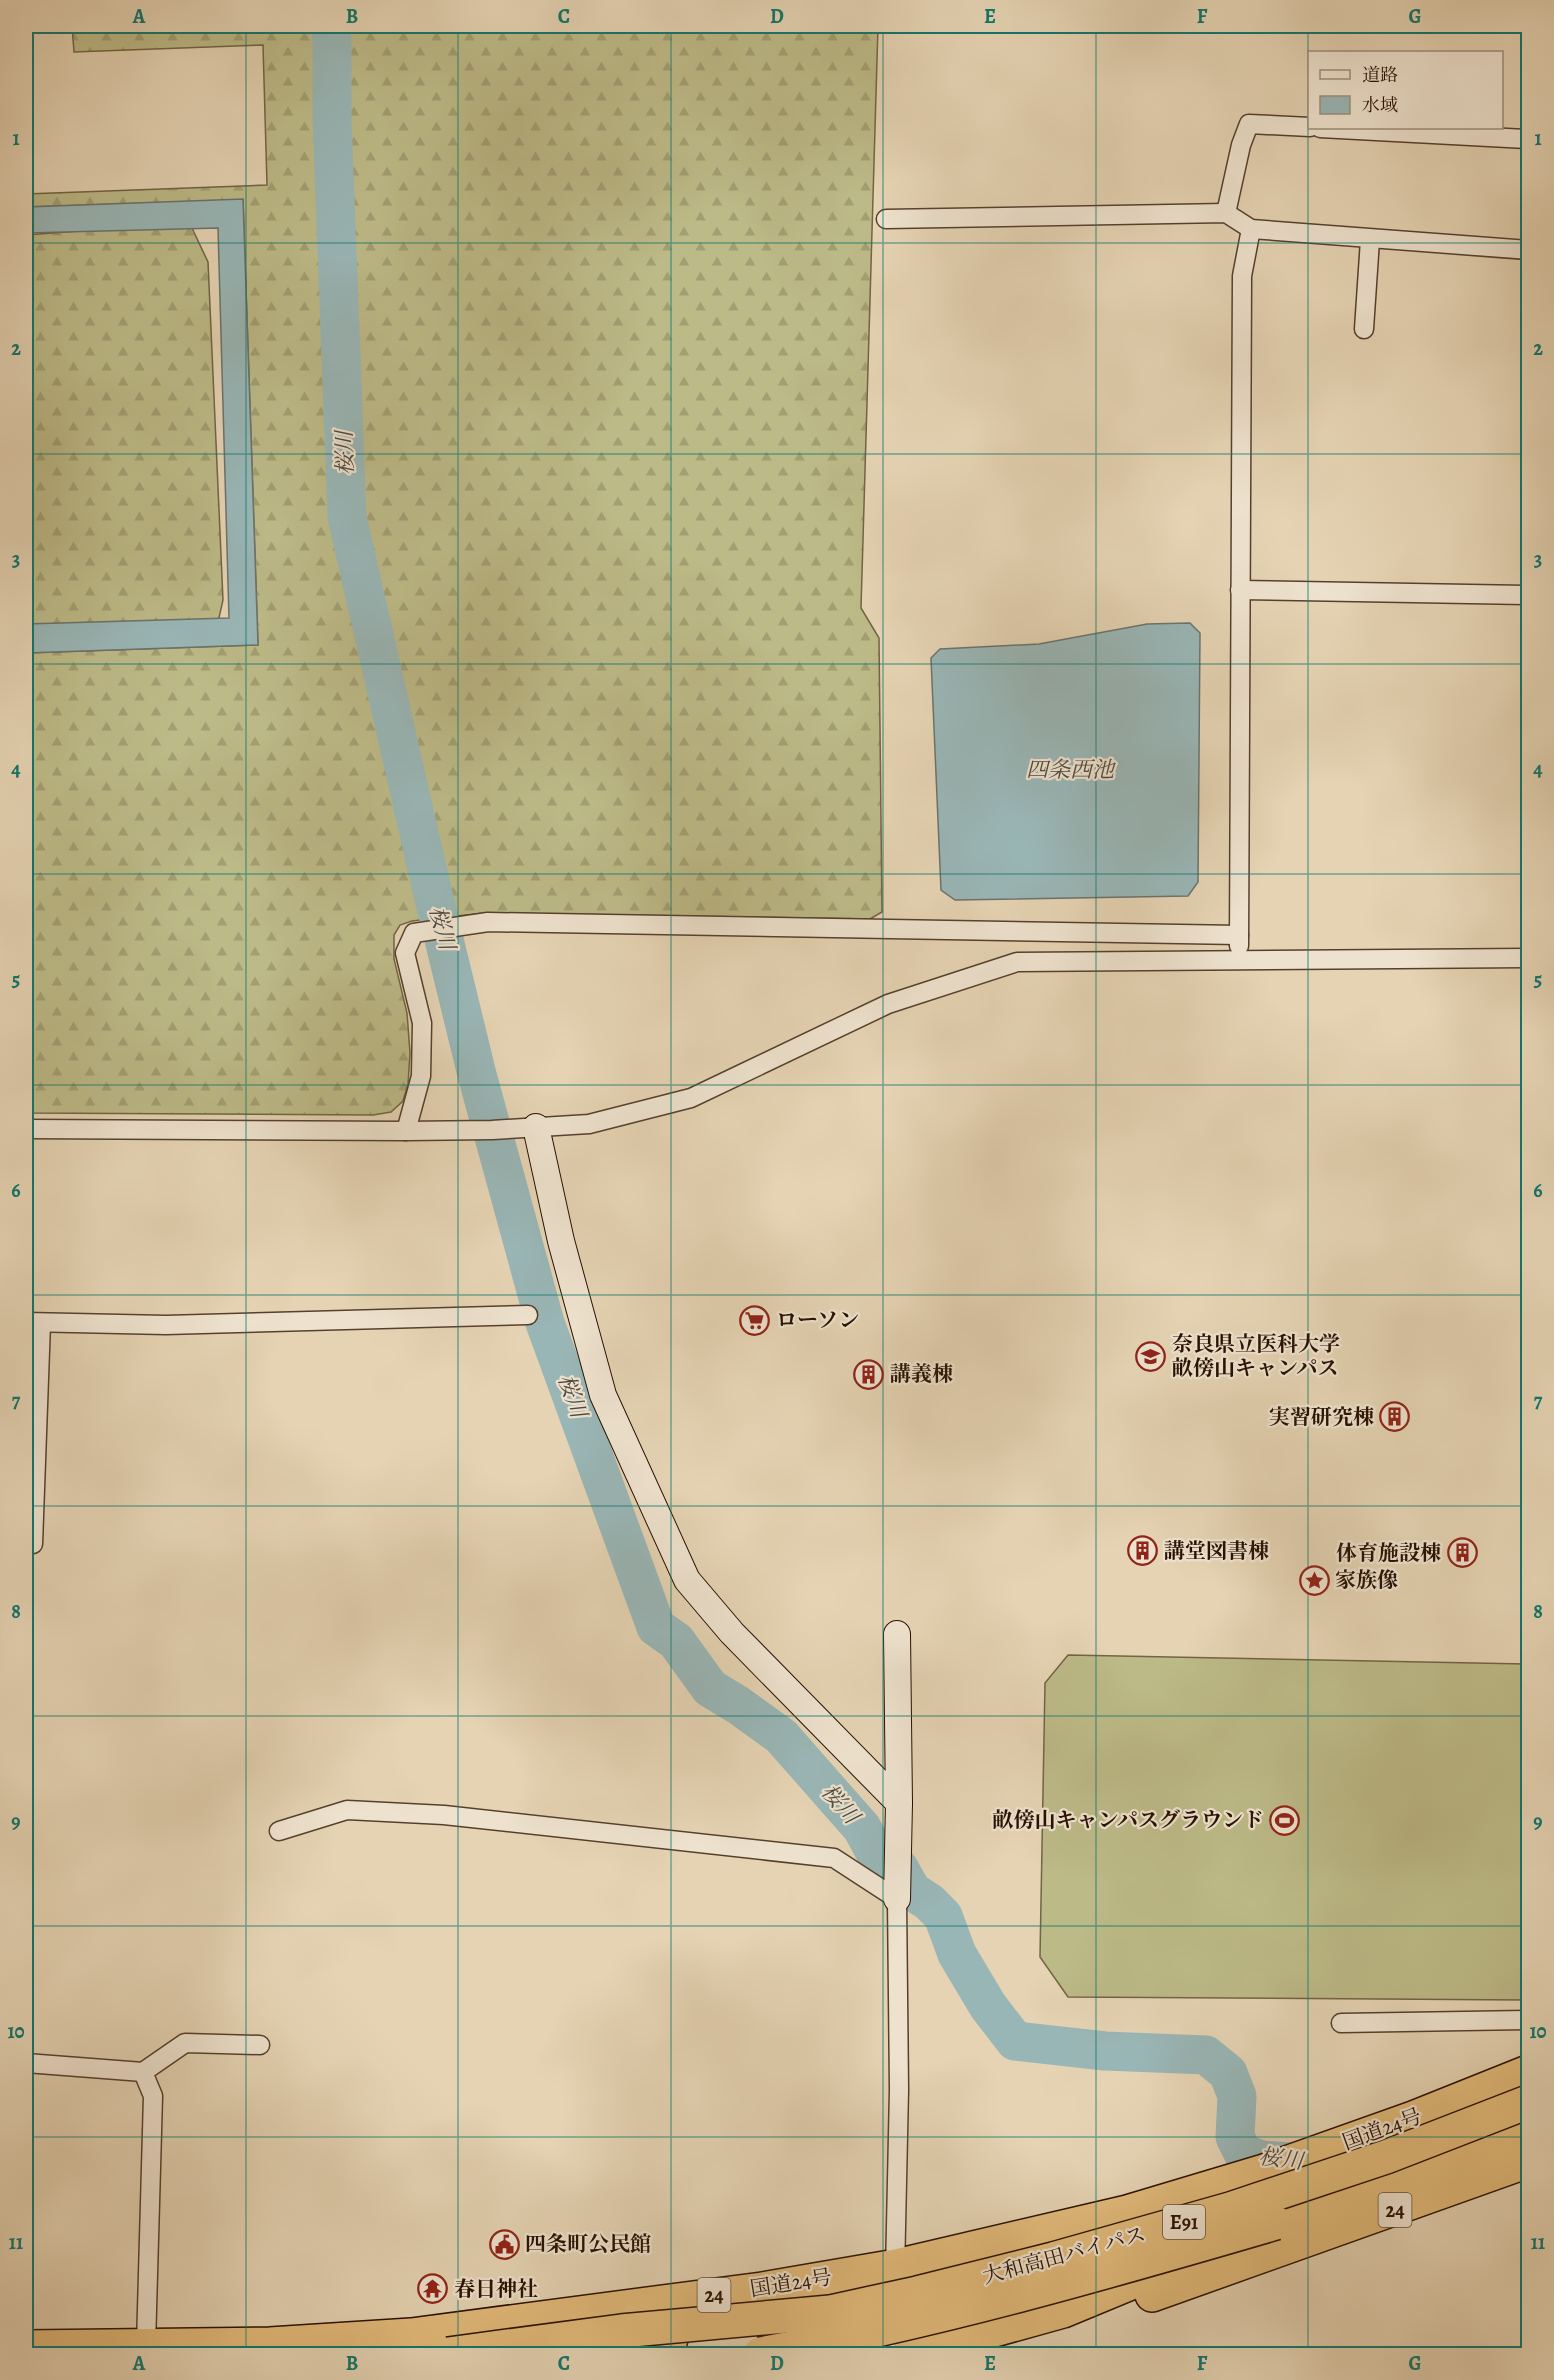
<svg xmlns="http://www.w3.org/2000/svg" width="1554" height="2380" font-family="Alegreya,'Noto Serif JP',serif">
  <defs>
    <pattern id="forest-firs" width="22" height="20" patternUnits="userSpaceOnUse" patternTransform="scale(1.5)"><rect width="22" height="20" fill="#bcba87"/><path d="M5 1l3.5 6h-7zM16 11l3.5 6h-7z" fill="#a29f73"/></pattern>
  </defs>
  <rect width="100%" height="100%" fill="#e5d3b3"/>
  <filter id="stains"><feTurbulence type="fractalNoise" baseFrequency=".00333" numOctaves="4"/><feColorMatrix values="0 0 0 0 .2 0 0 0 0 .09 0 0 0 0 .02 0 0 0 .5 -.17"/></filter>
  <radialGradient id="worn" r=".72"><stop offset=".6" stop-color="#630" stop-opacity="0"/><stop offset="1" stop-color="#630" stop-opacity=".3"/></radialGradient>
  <g fill="url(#forest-firs)" stroke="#726444" stroke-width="1.5">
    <polygon points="72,26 878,26 861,608 879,638 882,912 870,919 484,913 412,921 400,925 394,935 394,959 407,1013 410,1053 408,1084 403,1101 391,1112 373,1115 26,1113 26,653 258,645 243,200 26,207 26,194 267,185 263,45 74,52"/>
    <polygon points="191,226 208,262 223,600 218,622 26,624 26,235 132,227"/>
  </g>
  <polygon fill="#bcba87" stroke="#726444" stroke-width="1.5" points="1068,1655 1528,1664 1528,2000 1068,1997 1040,1957 1045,1683"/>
  <g fill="#99b6b6" stroke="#6b736d" stroke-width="1.5">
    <polygon points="243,199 258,645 26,653 26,624 229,618 218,228 26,233 26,207"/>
    <polygon points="1190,623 1200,633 1198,882 1188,896 955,900 941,890 931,658 940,649 1039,644 1147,624"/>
  </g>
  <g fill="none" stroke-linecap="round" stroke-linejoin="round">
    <polyline stroke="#99b6b6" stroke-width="39" points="330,26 332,40 332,118 347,517 431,886 477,1075 545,1323 656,1627 676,1641 710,1688 738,1705 781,1736 862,1828 884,1869 899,1868 912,1891 929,1902 943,1916 957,1954 988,2006 1015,2041 1105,2051 1206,2055 1228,2073 1237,2096 1235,2137 1243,2153 1261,2160 1306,2163"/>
    <defs>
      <g id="street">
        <polyline points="1320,128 1528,139"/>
        <polyline points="1226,213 1241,145 1249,124 1310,127"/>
        <polyline points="886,219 1226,213 1251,229 1528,250"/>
        <polyline points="1364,329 1370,240"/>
        <polyline points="1240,590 1528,595"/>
        <polyline points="1239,946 1242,276 1251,229"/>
        <polyline points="26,1129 406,1131 492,1130 589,1124 691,1098 888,1004 1017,962 1528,958"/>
        <polyline points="406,1131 421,1076 422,1023 405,953 414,933 488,922 1239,935"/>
        <polyline points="26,1322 166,1325 528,1315"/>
        <polyline points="33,1544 41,1323"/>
        <polyline points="279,1831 347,1810 444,1815 834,1858 897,1899 899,2090 895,2272"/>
        <polyline points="1341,2023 1528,2020"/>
        <polyline points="26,2063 143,2072 185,2043 260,2045"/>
        <polyline points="143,2072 153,2096 146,2345"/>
        <polyline points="885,2354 889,2321"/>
      </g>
      <g id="secondary">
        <polyline points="536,1127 561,1241 603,1395 687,1580 732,1633 899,1803 897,1899"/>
        <polyline points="897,1634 899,1803"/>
      </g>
      <g id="highway">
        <polyline points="1249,2234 1403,2181 1528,2132"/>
        <polyline points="1152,2295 1528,2161"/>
        <polyline points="26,2347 270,2344 411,2335 762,2289 896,2266 1127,2212 1264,2171 1413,2118 1528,2072"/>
        <polyline points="584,2354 671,2339"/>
        <polyline points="908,2354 1063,2311 1179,2263"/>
      </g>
    </defs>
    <use href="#street" stroke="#56402d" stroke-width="21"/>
    <use href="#secondary" stroke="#270f00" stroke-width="28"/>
    <use href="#highway" stroke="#270f00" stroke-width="36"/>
    <use href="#street" stroke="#eee2ce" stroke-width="18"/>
    <use href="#secondary" stroke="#eee2ce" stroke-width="26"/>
    <use href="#highway" stroke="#e2ba7a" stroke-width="33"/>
    <defs>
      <g id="highway-bridge">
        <polyline points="448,2354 621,2331 830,2312 917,2293 1053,2259 1230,2209 1386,2157 1528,2102"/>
        <path d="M760 2354C935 2322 1105 2273 1276 2223"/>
      </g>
    </defs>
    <use href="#highway-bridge" stroke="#270f00" stroke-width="36" stroke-linecap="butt"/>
    <use href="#highway-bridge" stroke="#e2ba7a" stroke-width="33"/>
  </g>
  <path fill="none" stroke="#0f766e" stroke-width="1.5" stroke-opacity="0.55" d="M246 26V2354M458 26V2354M671 26V2354M883 26V2354M1096 26V2354M1308 26V2354M26 243H1528M26 454H1528M26 664H1528M26 874H1528M26 1085H1528M26 1295H1528M26 1506H1528M26 1716H1528M26 1926H1528M26 2137H1528"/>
  <defs>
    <symbol id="supermarket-ring" viewBox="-11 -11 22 22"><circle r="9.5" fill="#eee2ce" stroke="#8f2418" stroke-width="1.5"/><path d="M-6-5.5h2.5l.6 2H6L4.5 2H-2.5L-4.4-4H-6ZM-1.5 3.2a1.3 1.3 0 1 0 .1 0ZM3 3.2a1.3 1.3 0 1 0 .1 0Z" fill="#8f2418"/></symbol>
    <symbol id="university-ring" viewBox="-11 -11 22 22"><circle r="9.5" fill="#eee2ce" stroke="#8f2418" stroke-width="1.5"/><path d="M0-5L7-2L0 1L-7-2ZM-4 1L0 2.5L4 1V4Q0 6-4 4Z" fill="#8f2418"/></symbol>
    <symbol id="building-ring" viewBox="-11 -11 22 22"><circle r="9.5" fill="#eee2ce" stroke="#8f2418" stroke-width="1.5"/><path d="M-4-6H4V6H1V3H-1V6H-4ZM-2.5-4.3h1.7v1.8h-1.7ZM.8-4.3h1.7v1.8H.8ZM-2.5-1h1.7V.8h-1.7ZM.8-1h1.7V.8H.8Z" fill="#8f2418"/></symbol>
    <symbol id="sight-ring" viewBox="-11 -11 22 22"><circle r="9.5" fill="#eee2ce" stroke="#8f2418" stroke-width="1.5"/><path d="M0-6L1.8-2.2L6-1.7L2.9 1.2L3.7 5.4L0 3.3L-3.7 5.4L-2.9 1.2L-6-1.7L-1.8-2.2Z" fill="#8f2418"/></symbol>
    <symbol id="stadium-ring" viewBox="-11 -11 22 22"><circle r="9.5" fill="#eee2ce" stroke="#8f2418" stroke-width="1.5"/><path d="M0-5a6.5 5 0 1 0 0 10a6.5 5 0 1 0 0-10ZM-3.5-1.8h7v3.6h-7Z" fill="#8f2418"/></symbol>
    <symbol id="civic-ring" viewBox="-11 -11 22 22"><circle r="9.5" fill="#eee2ce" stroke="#8f2418" stroke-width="1.5"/><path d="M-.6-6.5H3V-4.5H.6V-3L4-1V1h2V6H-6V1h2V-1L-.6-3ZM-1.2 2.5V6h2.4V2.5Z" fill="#8f2418"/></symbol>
    <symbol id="temple-ring" viewBox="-11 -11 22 22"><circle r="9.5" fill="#eee2ce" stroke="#8f2418" stroke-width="1.5"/><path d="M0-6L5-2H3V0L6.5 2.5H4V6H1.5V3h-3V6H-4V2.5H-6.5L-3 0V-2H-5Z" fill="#8f2418"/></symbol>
  </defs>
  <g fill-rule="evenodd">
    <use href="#supermarket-ring" x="738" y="1304" width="33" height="33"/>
    <use href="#university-ring" x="1134" y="1340" width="33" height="33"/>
    <use href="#building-ring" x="852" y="1358" width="33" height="33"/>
    <use href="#building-ring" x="1378" y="1400" width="33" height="33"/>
    <use href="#building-ring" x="1126" y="1534" width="33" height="33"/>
    <use href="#building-ring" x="1446" y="1536" width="33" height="33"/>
    <use href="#sight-ring" x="1298" y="1564" width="33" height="33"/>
    <use href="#stadium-ring" x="1268" y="1804" width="33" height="33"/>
    <use href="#civic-ring" x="488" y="2228" width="33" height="33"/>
    <use href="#temple-ring" x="416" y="2272" width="33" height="33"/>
  </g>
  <g text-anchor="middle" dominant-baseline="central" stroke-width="4.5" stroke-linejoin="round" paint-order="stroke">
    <g fill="#eee2ce" stroke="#634e3e" stroke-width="1.5">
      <rect x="1378.5" y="2193" width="33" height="34" rx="4.5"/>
      <rect x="1163" y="2205" width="42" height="34" rx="4.5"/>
      <rect x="697.5" y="2278" width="33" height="34" rx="4.5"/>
    </g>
    <g font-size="20" font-weight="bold" fill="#270f00">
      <text x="1395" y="2210">24</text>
      <text x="1184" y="2222">E91</text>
      <text x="714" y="2295">24</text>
    </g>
    <g font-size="21" font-weight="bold" fill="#270f00" stroke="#eee2ce" text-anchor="start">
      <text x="776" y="1320">ローソン</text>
      <text x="1172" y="1344">奈良県立医科大学<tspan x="1172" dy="24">畝傍山キャンパス</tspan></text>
      <text x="890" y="1374">講義棟</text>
      <text x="1374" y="1417" text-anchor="end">実習研究棟</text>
      <text x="1164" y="1551">講堂図書棟</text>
      <text x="1441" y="1553" text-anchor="end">体育施設棟</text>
      <text x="1335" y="1580">家族像</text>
      <text x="1264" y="1820" text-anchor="end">畝傍山キャンパスグラウンド</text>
      <text x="525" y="2244">四条町公民館</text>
      <text x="454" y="2289">春日神社</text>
    </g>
    <g font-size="21" fill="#270f00" stroke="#eee2ce">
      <text transform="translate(1382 2129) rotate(-20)">国道24号</text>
      <text transform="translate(1064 2255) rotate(-15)">大和高田バイパス</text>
      <text transform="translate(791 2283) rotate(-9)">国道24号</text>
    </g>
    <g font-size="22" font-style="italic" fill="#4f4940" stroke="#eee2ce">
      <text transform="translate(345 453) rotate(-92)">桜川</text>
      <text x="1070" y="770">四条西池</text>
      <text transform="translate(442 928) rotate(75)">桜川</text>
      <text transform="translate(572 1396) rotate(70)">桜川</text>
      <text transform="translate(840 1804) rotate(49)">桜川</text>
      <text transform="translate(1281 2159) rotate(7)">桜川</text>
    </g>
  </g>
  <rect width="1554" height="2380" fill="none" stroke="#e5d3b3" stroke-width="66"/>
  <rect x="1308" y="51" width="195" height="78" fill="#eee2ce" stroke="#9e8e7c" stroke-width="1.5"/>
  <rect x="1320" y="70" width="30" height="9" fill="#eee2ce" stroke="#9e8e7c" stroke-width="1.5"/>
  <text x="1362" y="81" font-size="18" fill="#270f00">道路</text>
  <rect x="1320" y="96" width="30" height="18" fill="#99b6b6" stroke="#9e8e7c" stroke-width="1.5"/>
  <text x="1362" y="111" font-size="18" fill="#270f00">水域</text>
  <rect x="33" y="33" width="1488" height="2314" fill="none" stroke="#0f766e" stroke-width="2"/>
  <g font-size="20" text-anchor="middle" font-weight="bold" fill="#0f766e">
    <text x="139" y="23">A</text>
    <text x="352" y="23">B</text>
    <text x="564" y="23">C</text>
    <text x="777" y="23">D</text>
    <text x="990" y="23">E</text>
    <text x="1202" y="23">F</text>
    <text x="1415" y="23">G</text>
    <text x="16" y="145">1</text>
    <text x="1538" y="145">1</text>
    <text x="16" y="355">2</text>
    <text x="1538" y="355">2</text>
    <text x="16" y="566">3</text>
    <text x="1538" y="566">3</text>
    <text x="16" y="776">4</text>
    <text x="1538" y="776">4</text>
    <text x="16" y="986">5</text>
    <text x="1538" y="986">5</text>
    <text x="16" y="1197">6</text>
    <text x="1538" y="1197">6</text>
    <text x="16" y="1407">7</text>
    <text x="1538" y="1407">7</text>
    <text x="16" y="1618">8</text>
    <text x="1538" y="1618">8</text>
    <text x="16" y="1828">9</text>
    <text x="1538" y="1828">9</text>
    <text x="16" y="2038">10</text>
    <text x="1538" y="2038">10</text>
    <text x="16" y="2249">11</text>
    <text x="1538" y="2249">11</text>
    <text x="139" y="2370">A</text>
    <text x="352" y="2370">B</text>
    <text x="564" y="2370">C</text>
    <text x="777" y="2370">D</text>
    <text x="990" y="2370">E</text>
    <text x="1202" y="2370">F</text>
    <text x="1415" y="2370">G</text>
  </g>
  <rect width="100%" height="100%" filter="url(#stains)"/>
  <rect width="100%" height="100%" fill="url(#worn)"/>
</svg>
